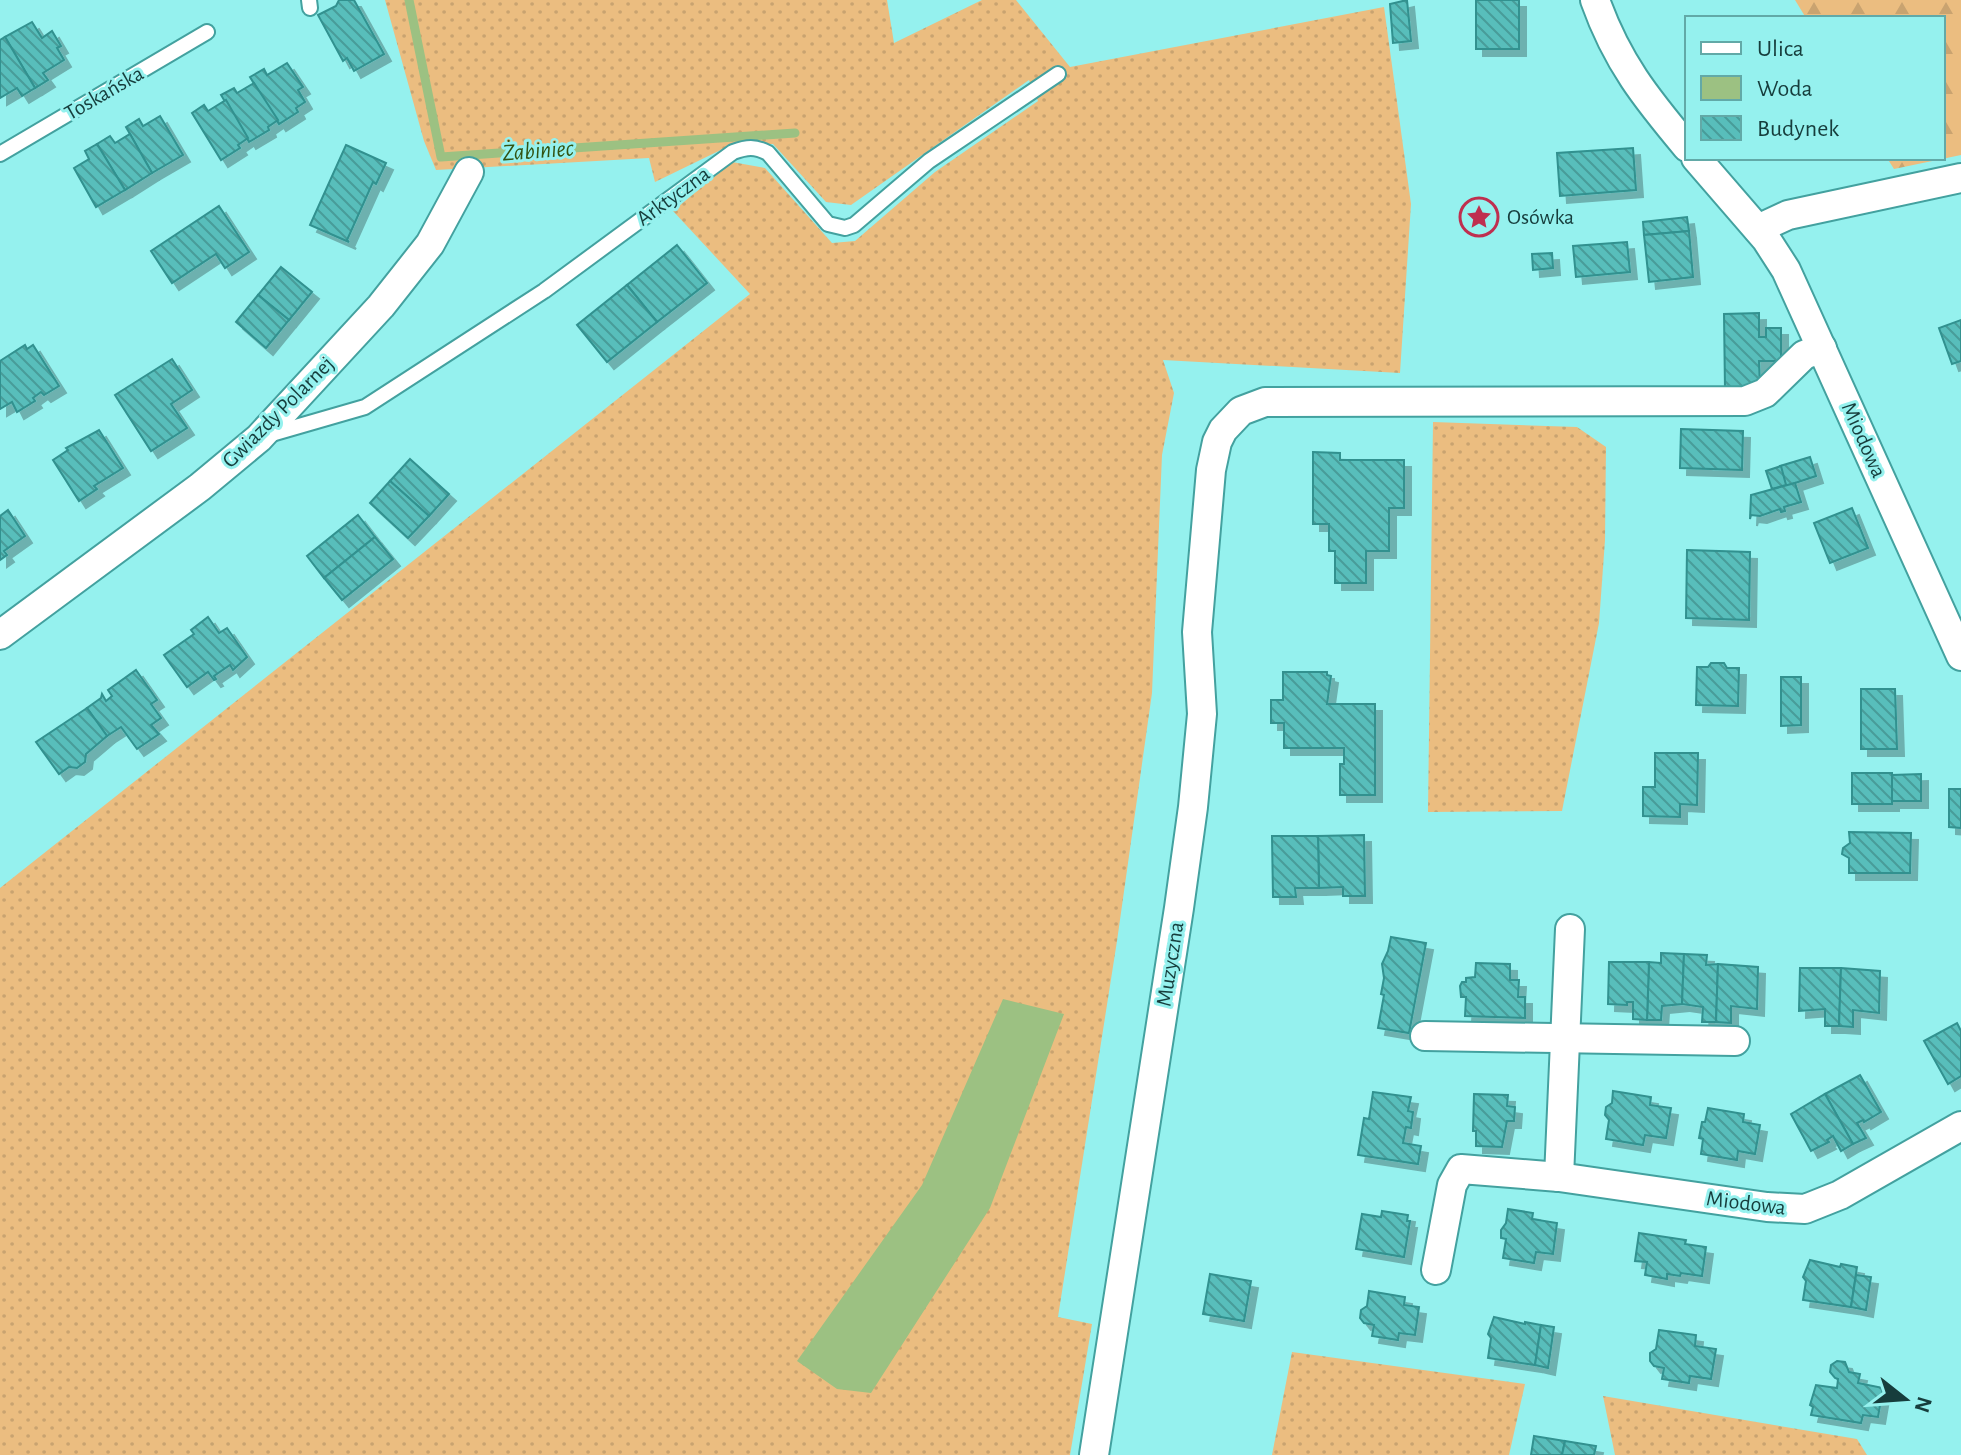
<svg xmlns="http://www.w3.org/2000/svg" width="1961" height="1455" font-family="'Alegreya Sans',sans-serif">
  <defs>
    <pattern id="grass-dots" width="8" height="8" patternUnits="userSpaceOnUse" patternTransform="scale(2)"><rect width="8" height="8" fill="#ebbd80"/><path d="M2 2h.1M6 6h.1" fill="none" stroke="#c9a370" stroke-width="1.8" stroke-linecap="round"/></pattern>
    <pattern id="forest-firs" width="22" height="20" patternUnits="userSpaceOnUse" patternTransform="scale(2)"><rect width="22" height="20" fill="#ebbd80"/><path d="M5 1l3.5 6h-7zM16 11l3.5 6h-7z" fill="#c9a370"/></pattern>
    <pattern id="building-back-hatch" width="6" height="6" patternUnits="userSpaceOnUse" patternTransform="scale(2)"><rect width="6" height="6" fill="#58bebb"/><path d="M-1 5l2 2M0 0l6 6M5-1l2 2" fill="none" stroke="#489c99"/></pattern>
    <filter id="shadow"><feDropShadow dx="7" dy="7" stdDeviation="0" flood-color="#0004"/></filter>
  </defs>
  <rect width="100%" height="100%" fill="#95f1ee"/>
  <g fill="url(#grass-dots)">
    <polygon points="385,0 887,0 894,43 982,0 1016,0 1070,67 1384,7 1411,204 1400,373 1163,360 1174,393 1162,455 1152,693 1117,941 1058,1317 1092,1324 1070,1455 0,1455 0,888 750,294 673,211 732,162 765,168 832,243 855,241 935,172 1038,101 1029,80 851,205 826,202 773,144 731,145 655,182 649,158 436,170 424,141"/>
    <polygon points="1433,422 1577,427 1606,447 1605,540 1599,623 1562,811 1428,812"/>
    <polygon points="1292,1352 1525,1384 1509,1455 1272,1455"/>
    <polygon points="1603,1396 1857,1439 1867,1455 1615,1455"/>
  </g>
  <polygon fill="url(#forest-firs)" points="1795,0 1961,0 1961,155 1894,169 1887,158 1943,158 1943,18 1806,18"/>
  <polygon fill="#9cc182" points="1003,999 1064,1014 990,1208 871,1393 837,1389 797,1361 922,1185"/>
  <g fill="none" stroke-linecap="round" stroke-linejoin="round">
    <polyline stroke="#9cc182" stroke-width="9" points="409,0 441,157 795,133"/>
  </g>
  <g fill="url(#building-back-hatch)" stroke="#30918f" stroke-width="2" filter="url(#shadow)">
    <polygon points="354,0 384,54 354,71 347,58 343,61 318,15 336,6 339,0"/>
    <polygon points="1407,0 1411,41 1393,43 1390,4"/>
    <rect x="1476" y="0" width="43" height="49"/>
    <polygon points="32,22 42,38 52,31 61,46 57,48 64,60 43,73 48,80 35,88 5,37"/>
    <polygon points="5,37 35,88 22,96 17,88 0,98 0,40"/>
    <polygon points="287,63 303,87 298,90 305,102 296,108 298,112 279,124 250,77 264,69 267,75"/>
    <polygon points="254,83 278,120 268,127 269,130 249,142 221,95 234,88 237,93"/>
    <polygon points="226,100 248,138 238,145 240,148 221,160 192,113 204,105 208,111"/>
    <polygon points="160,116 183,155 152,173 126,127 139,119 143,126"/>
    <polygon points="130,134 152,173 125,190 97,144 110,136 115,143"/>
    <polygon points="97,144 125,190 96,207 74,168 89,159 85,151"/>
    <polygon points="346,145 386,163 376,184 373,182 347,240 349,242 310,225"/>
    <polygon points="1633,148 1636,190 1560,196 1557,153"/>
    <polygon points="219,206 249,252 225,268 216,254 172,283 151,251"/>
    <polygon points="1687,217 1689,231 1644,235 1643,222"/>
    <polygon points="1689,231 1693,277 1649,282 1644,235"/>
    <polygon points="1627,242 1630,272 1576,277 1573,246"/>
    <polygon points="677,245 707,283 657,322 627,285"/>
    <polygon points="1552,253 1553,268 1533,270 1532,254"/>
    <polygon points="281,267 312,292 289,320 258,295"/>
    <polygon points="627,285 657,322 607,362 577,325"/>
    <polygon points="258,295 289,320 266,348 236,322"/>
    <polygon points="1759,313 1759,337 1766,337 1766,328 1781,328 1781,361 1759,361 1760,388 1725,389 1724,314"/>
    <polygon points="1961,320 1961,361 1952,364 1939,328"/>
    <polygon points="25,345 27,349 33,345 59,386 44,395 41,392 33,398 35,401 17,412 12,402 0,409 0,361"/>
    <polygon points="172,359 192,390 171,404 187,428 151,451 115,395"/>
    <polygon points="1681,429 1743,431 1742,470 1680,468"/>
    <polygon points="99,430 123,468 94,486 97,489 79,501 53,460 68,450 66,448"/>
    <polygon points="1313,452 1340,453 1340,460 1404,460 1404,508 1389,508 1389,551 1366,551 1366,583 1335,583 1335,551 1329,551 1329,524 1313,524"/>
    <polygon points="1810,457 1816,476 1786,486 1780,466"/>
    <polygon points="410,459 449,494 429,516 390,481"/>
    <polygon points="1781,466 1786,485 1772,489 1766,471"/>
    <polygon points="390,481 429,516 408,538 370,503"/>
    <polygon points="1795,483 1801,502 1784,507 1785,511 1781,512 1780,509 1760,516 1751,515 1750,519 1751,495"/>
    <polygon points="1852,508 1868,548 1830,563 1814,523"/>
    <polygon points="8,510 25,536 4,551 7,555 0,560 0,516"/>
    <polygon points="358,515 375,537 324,578 307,556"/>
    <polygon points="375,537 393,559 342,600 324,578"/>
    <polygon points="1687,550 1750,552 1749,620 1686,618"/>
    <polygon points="208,617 219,633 227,628 247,657 233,670 230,665 214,676 216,679 214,680 208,672 187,687 164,655 194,634 191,630"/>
    <polygon points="1711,663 1724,663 1727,668 1739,668 1738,706 1696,705 1697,667 1708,667"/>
    <polygon points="136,670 157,700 151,704 161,718 151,725 159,734 137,749 121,727 107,736 87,708 101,698 102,694 106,701 112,696 108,690"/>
    <polygon points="1283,672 1327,672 1327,675 1331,676 1327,704 1375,704 1375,795 1340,795 1340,764 1344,764 1344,748 1284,748 1284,723 1271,723 1271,700 1283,700"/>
    <polygon points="1781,677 1801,677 1801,725 1781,726"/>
    <polygon points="1861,689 1895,689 1897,749 1861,749"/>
    <polygon points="87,708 107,736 86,754 85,762 77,768 69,767 59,774 36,742"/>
    <polygon points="1655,753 1698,753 1697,805 1680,804 1680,817 1643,816 1643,787 1655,787"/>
    <rect x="1852" y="773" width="40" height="31"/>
    <polygon points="1921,774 1921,801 1892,801 1892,775"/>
    <polygon points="1949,789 1961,789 1961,828 1949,827"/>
    <polygon points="1849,832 1911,833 1910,873 1849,873 1849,858 1842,854 1843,848 1850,843"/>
    <polygon points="1364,835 1365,896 1343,896 1343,887 1319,888 1318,836"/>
    <polygon points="1272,836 1318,836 1319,888 1295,888 1296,897 1273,897"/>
    <polygon points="1391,937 1426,943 1409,1033 1378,1028 1384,995 1381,994 1384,978 1382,964 1388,951"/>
    <polygon points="1661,953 1684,954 1682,1004 1662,1006 1661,1020 1647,1020 1649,962 1661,963"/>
    <polygon points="1684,954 1707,955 1706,965 1718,964 1716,1022 1702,1022 1703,1007 1682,1004"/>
    <polygon points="1609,962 1649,962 1647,1020 1633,1019 1633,1002 1627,1002 1627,1005 1608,1004"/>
    <polygon points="1476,963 1510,964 1510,980 1519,980 1518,997 1525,997 1525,1018 1465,1016 1466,997 1461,997 1460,986 1462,982 1466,982 1466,978 1475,977"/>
    <polygon points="1718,964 1758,967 1757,1009 1731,1006 1731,1023 1716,1022"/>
    <polygon points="1800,968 1841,968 1839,1026 1825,1026 1825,1009 1799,1011"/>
    <polygon points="1841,968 1880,971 1879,1013 1853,1010 1853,1027 1839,1026"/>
    <polygon points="1957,1023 1961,1031 1961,1076 1948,1084 1924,1041"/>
    <polygon points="1860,1075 1881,1112 1864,1122 1863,1120 1857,1123 1866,1138 1853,1144 1825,1094"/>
    <polygon points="1613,1091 1651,1097 1650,1105 1671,1108 1666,1138 1645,1135 1643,1145 1606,1139 1609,1120 1605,1115 1606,1107 1612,1103"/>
    <polygon points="1373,1092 1411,1097 1408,1111 1413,1112 1411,1128 1406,1127 1403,1143 1421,1146 1418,1164 1358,1155 1364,1118 1369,1119"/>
    <polygon points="1474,1094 1508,1095 1507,1106 1515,1107 1514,1121 1507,1121 1502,1147 1476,1146 1476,1131 1473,1131"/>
    <polygon points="1825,1094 1853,1144 1841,1151 1833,1136 1827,1140 1829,1142 1811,1151 1791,1114"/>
    <polygon points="1708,1108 1744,1114 1743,1122 1760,1125 1755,1154 1738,1151 1737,1160 1701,1154 1703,1139 1699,1138 1702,1122 1705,1122"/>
    <polygon points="1508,1209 1533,1213 1532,1219 1557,1223 1553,1254 1536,1252 1534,1263 1503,1258 1506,1239 1501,1238 1501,1230 1506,1223"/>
    <polygon points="1382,1211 1408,1215 1407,1221 1410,1221 1404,1257 1356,1249 1362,1214 1381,1217"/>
    <polygon points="1639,1233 1686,1240 1685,1244 1706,1247 1702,1276 1681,1273 1680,1276 1667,1274 1667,1279 1645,1275 1647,1262 1635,1261"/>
    <polygon points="1810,1260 1840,1267 1841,1264 1857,1267 1851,1307 1803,1300 1806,1281 1803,1277"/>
    <polygon points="1210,1274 1251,1281 1244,1321 1203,1314"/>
    <polygon points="1856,1275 1871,1277 1866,1310 1851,1307"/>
    <polygon points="1369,1291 1405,1297 1404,1305 1419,1307 1415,1335 1399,1333 1398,1340 1372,1336 1374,1325 1364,1323 1360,1318 1361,1310 1367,1306"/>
    <polygon points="1494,1317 1525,1324 1525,1322 1541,1325 1535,1365 1488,1358 1491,1338 1488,1334"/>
    <polygon points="1541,1325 1554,1327 1548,1368 1535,1365"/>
    <polygon points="1659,1330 1696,1335 1695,1346 1716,1349 1711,1379 1690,1376 1689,1383 1662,1379 1664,1368 1654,1366 1650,1361 1650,1353 1656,1349"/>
    <polygon points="1837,1361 1845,1362 1849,1372 1860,1374 1858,1383 1883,1388 1878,1417 1863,1415 1861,1423 1811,1415 1813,1407 1810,1405 1816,1385 1837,1388 1838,1379 1835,1378 1830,1372 1831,1365"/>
    <polygon points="1534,1436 1565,1441 1562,1455 1531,1455"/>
    <polygon points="1565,1441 1596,1446 1594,1455 1562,1455"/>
  </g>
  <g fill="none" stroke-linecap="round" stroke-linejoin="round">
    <defs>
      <g id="lane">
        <polyline points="309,0 310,8"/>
        <polyline points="0,154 207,32"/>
        <path d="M268 435 365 407 544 291 733 152C747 147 755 146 768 153L828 224 845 228 854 225 929 161 1058 74"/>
      </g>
      <g id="street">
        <path d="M1595 0C1617 62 1646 98 1687 147"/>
        <polyline points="1696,158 1766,239 1786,270 1961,656"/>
        <polyline points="1758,229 1788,215 1961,178"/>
        <polyline points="0,635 200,487 259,438 381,306 430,244 469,172"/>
        <polyline points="1425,1036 1735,1041"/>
        <polyline points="1559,1177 1570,929"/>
        <polyline points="1436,1270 1452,1185 1461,1169 1559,1177 1767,1207 1805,1209 1840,1195 1961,1126"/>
        <polyline points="1094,1455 1179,908 1193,807 1202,714 1197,632 1211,470 1217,442 1223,430 1241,411 1265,402 1745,401 1765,393 1804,355 1822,348"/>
      </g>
    </defs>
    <use href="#lane" stroke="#43a19f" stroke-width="18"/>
    <use href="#street" stroke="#43a19f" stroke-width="32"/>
    <use href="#lane" stroke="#fff" stroke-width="14"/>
    <use href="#street" stroke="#fff" stroke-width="28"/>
  </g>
  <defs>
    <symbol id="sight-ring" viewBox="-11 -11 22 22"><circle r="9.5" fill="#95f1ee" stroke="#bf2f4f" stroke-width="1.5"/><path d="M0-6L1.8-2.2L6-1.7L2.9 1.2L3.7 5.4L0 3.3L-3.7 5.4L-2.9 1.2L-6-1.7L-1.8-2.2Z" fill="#bf2f4f"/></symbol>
  </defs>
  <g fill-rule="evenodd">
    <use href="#sight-ring" x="1457" y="195" width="44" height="44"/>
  </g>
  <g text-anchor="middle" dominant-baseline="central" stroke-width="6" stroke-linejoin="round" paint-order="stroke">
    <g font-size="22" fill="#163d3c" stroke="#95f1ee">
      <text transform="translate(104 93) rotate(-30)">Toskańska</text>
      <text transform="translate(673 196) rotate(-36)">Arktyczna</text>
      <text transform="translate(278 412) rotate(-45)">Gwiazdy Polarnej</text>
      <text transform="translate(1864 440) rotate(66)">Miodowa</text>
      <text transform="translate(1170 964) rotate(-81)">Muzyczna</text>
      <text transform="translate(1746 1203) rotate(7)">Miodowa</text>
    </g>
    <g font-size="22" fill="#163d3c" stroke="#95f1ee" text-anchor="start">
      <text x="1507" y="217">Osówka</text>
    </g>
    <g font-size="24" font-style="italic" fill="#325312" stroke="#95f1ee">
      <text transform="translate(538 151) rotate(-4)">Żabiniec</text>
    </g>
  </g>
  <rect x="1685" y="16" width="260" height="144" fill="#95f1ee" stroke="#62a9a7" stroke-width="2"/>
  <rect x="1701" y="42" width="40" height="12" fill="#ffffff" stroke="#62a9a7" stroke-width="2"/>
  <text x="1757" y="56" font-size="24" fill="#163d3c">Ulica</text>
  <rect x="1701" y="76" width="40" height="24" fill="#9cc182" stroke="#62a9a7" stroke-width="2"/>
  <text x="1757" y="96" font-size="24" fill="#163d3c">Woda</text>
  <rect x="1701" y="116" width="40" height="24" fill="url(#building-back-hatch)" stroke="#62a9a7" stroke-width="2"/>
  <text x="1757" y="136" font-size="24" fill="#163d3c">Budynek</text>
  <g transform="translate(1905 1399) rotate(107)" stroke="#95f1ee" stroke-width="6" paint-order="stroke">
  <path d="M0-6L14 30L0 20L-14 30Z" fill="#163d3c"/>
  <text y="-12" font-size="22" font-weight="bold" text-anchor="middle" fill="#163d3c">N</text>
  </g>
</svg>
